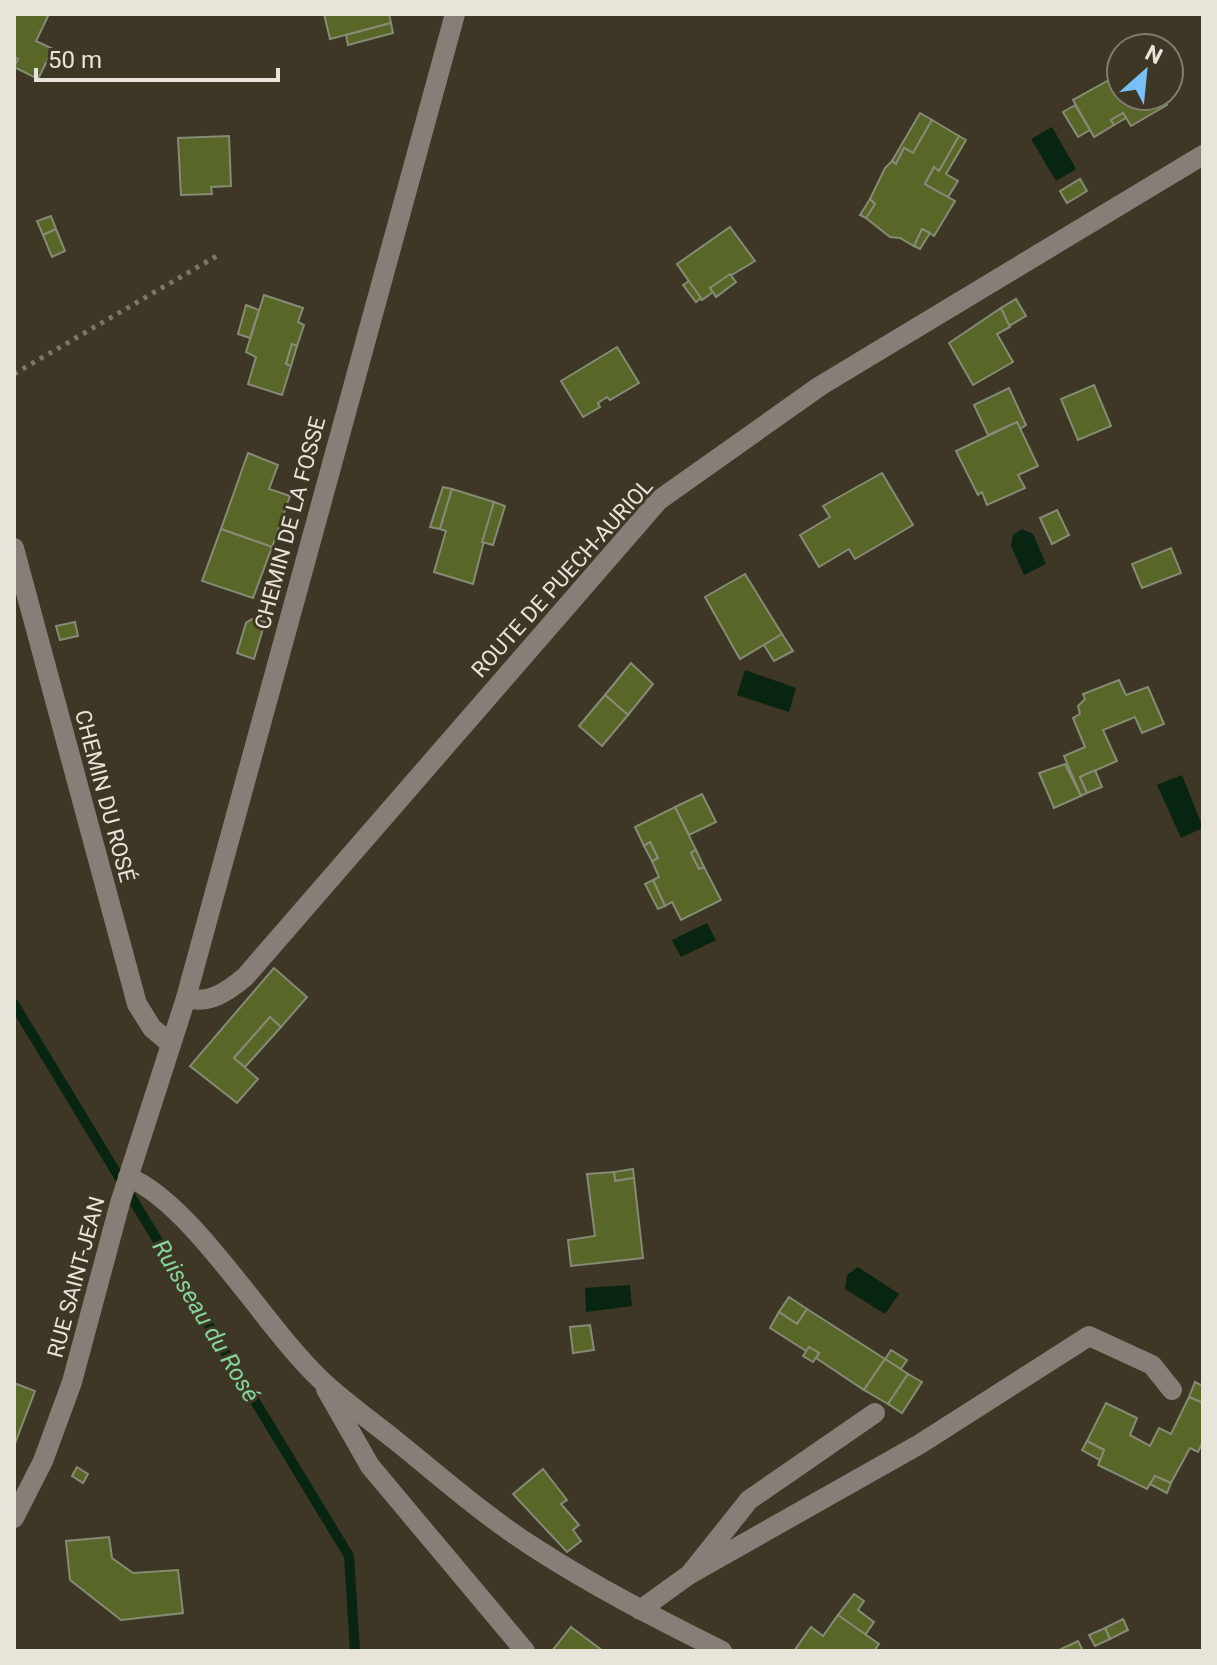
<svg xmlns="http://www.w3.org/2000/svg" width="1217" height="1665" font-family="Roboto,sans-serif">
  <rect width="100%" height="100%" fill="#3e3725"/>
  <g fill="#072511">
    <polygon points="1052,127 1076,169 1056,181 1031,139"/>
    <polygon points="1022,529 1033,534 1046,564 1024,575 1011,546 1013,535"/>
    <polygon points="745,670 796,688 789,712 737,695"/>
    <polygon points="1182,775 1203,828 1181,838 1157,785"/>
    <polygon points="707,923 716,940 681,957 672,940"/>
    <polygon points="858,1267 899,1294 885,1314 845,1289 847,1275"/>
    <polygon points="630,1285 632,1306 586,1312 585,1288"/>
  </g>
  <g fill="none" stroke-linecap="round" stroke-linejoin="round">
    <polyline stroke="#072511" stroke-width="10" points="14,1004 349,1556 355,1651"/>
  </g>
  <g fill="#586628" stroke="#858b75" stroke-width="2">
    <polygon points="14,14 49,14 36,41 53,49 38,79 14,67 18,59 14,56"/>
    <polygon points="324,14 389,14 391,23 330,39"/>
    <polygon points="391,23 393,33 348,45 346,35"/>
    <polygon points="1107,81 1113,90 1121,85 1121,96 1162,96 1167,105 1131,126 1123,113 1111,120 1114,125 1094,137 1073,100"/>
    <polygon points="1075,105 1090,130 1078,137 1063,112"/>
    <polygon points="920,113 932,120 913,153 904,148 896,164 892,161"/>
    <polygon points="1123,113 1126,118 1114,125 1111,120"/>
    <polygon points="932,120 959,136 939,171 934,167 925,184 955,201 934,236 922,229 914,246 900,238 890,237 866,218 875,204 870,199 885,168 892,161 896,164 904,148 913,153"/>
    <polygon points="229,136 231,186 211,187 212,194 181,195 178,138"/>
    <polygon points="959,136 966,140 946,174 958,181 948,197 925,184 934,167 939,171"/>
    <polygon points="1080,179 1087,191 1067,203 1060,191"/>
    <polygon points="870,199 875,204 866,218 860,215"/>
    <polygon points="51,216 56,229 43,235 37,221"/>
    <polygon points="730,227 755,261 710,288 713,292 702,300 677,264"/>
    <polygon points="56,229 65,251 52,257 43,235"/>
    <polygon points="922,229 930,233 920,249 914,246"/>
    <polygon points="730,274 736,282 716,297 710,288"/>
    <polygon points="689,281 701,298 696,302 683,285"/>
    <polygon points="264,295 303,308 298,322 304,325 297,346 292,344 286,364 291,366 282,395 248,384 256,357 246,352"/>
    <polygon points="1016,299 1026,316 1009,326 1001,308"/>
    <polygon points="246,305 259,310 250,338 238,334"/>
    <polygon points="1001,308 1010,327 997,334 1013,362 973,385 949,343"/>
    <polygon points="292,344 297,346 291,366 286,364"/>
    <polygon points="617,347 639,383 610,400 607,397 598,403 600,407 583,417 561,381"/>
    <polygon points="1094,385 1111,426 1078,440 1061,399"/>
    <polygon points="1009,388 1026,425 1020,429 1017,422 988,435 974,405"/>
    <polygon points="1017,422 1038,466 1018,475 1025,488 987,505 982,492 978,495 956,451"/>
    <polygon points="248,453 278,465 269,489 290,496 272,547 221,529"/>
    <polygon points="882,473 913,525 855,559 849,549 819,567 800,535 830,517 823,506"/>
    <polygon points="443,487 452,489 440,529 430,527"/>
    <polygon points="452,489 494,502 473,584 434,572 446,531 440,529"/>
    <polygon points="494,502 505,506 493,545 482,542"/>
    <polygon points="1057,510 1069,535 1052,544 1040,518"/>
    <polygon points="221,529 272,547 253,598 202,581"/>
    <polygon points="1171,548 1181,573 1142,588 1132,564"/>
    <polygon points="745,574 782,634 740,659 705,597"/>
    <polygon points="252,619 265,622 254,659 237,653 246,623"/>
    <polygon points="75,622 78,636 60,640 56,626"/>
    <polygon points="782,634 793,651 774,661 764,645"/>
    <polygon points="631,663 653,684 628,715 605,695"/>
    <polygon points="1119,680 1126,695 1148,687 1164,724 1142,733 1135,717 1103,730 1117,761 1080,777 1087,793 1081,796 1064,756 1085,747 1073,718 1080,714 1078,706 1085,699 1083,694"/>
    <polygon points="605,695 628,715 602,746 579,726"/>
    <polygon points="1065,764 1081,796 1054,808 1039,773"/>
    <polygon points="1095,770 1102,787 1087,793 1080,777"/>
    <polygon points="702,794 716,822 689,835 675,807"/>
    <polygon points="675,807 696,850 691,853 699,869 704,867 721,900 681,920 672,902 665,906 653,880 659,877 652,861 658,858 650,842 644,846 635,827"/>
    <polygon points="650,842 658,858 652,861 644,846"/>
    <polygon points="696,850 704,867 699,869 691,853"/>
    <polygon points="653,880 665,906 658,909 645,884"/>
    <polygon points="274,968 307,997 281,1027 270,1017 234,1058 258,1079 237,1103 190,1066"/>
    <polygon points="270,1017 281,1027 245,1067 234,1058"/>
    <polygon points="633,1169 634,1178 615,1181 614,1172"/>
    <polygon points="614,1172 615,1181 634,1178 643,1258 571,1266 568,1240 595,1236 587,1174"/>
    <polygon points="789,1297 807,1309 797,1324 779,1312"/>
    <polygon points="807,1309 885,1359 864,1390 816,1358 819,1353 809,1347 806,1351 770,1328 779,1312 797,1324"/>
    <polygon points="590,1325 594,1350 573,1353 570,1327"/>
    <polygon points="809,1347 819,1353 813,1362 803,1356"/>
    <polygon points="891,1350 907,1360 901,1369 885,1359"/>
    <polygon points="885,1359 908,1374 888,1404 864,1390"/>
    <polygon points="908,1374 922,1382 902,1413 888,1404"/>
    <polygon points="1195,1382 1203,1386 1203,1403 1189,1397"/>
    <polygon points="14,1383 35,1391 14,1446"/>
    <polygon points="1189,1397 1203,1403 1203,1442 1198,1452 1190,1448 1171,1483 1155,1476 1147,1489 1098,1465 1104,1450 1087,1441 1106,1403 1137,1418 1130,1435 1150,1446 1159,1428 1171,1434"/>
    <polygon points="1087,1441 1104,1450 1100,1460 1082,1450"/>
    <polygon points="77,1467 88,1474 83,1483 72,1476"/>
    <polygon points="543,1469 567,1500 561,1504 579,1525 573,1530 581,1541 567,1552 513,1494"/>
    <polygon points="1155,1476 1171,1483 1167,1493 1150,1484"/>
    <polygon points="109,1537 112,1558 133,1573 178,1570 183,1613 121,1620 70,1580 66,1541"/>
    <polygon points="854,1594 864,1601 858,1610 874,1622 865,1635 838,1615"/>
    <polygon points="838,1615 879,1644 874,1651 794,1651 811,1627 823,1636"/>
    <polygon points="1123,1619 1128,1630 1110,1639 1105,1628"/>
    <polygon points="571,1627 603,1651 552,1651"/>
    <polygon points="1105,1628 1110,1639 1095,1646 1089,1635"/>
    <polygon points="1078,1641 1083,1651 1057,1651"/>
  </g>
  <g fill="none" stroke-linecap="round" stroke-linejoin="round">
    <polyline stroke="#7c7667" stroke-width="5" stroke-dasharray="4 6" stroke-linecap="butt" points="14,374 220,254"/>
    <g stroke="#877e78" stroke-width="20">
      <polyline points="14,548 137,1004 152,1028 171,1044"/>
      <path d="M186 998C209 1005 228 991 245 977L659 500 820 386 1203 155"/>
      <path d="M128 1177C193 1204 264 1326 320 1379 343 1401 370 1420 395 1440 441 1477 486 1517 535 1548 595 1587 658 1619 722 1651"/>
      <polyline points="326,1389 370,1466 525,1651"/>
      <polyline points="14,1518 43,1461 72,1382 120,1203 186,998 455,14"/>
      <polyline points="690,1574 920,1444 1089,1336 1152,1365 1172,1390"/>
      <polyline points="640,1610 690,1574 749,1500 875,1413"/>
    </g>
  </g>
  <g text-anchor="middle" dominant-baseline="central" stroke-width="6" stroke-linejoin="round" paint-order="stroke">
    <g font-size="22" fill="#e9e4d9" stroke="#3e3725">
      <text transform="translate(290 523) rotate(-75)">CHEMIN DE LA FOSSE</text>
      <text transform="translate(562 578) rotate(-48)">ROUTE DE PUECH-AURIOL</text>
      <text transform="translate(105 796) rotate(75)">CHEMIN DU ROSÉ</text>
      <text transform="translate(76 1277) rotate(-75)">RUE SAINT-JEAN</text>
    </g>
    <g font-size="24" font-style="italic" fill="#84d599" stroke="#3e3725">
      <text transform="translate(206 1321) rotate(59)">Ruisseau du Rosé</text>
    </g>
  </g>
  <rect width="1217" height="1665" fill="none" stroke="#e9e4d9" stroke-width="32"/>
  <g transform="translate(1145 72) rotate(27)"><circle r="38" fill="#3e3725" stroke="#827c6d" stroke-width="2"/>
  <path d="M0-6L14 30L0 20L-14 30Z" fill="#79bff8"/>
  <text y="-12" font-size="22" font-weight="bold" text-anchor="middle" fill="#e9e4d9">N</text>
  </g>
  <path d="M36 68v12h242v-12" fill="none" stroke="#e9e4d9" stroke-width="4"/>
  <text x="48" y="68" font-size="24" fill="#e9e4d9" stroke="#3e3725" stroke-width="6" paint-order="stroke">50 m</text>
</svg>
